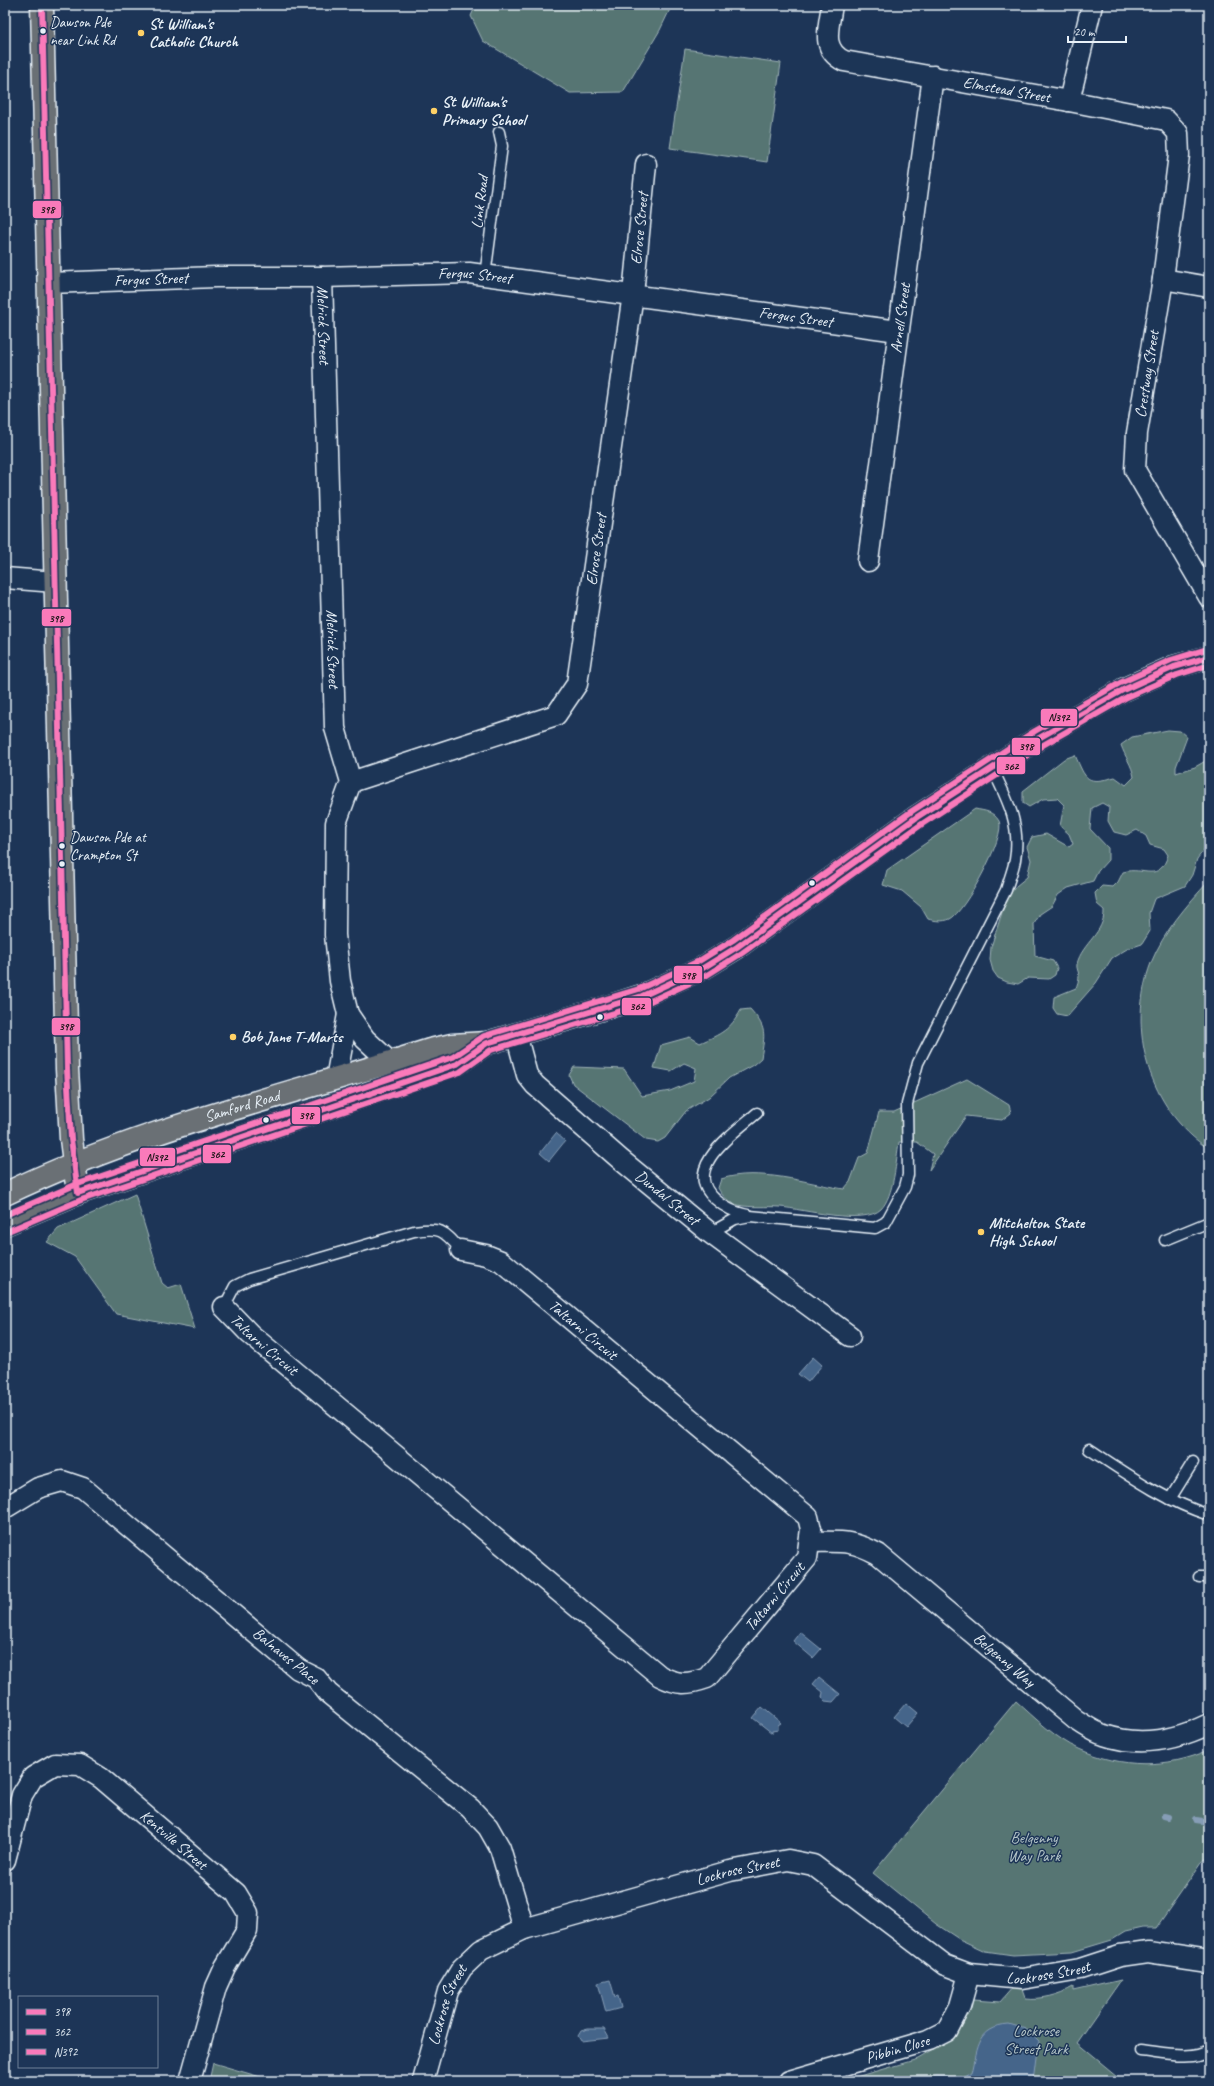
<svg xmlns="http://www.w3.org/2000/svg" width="1214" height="2086" font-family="Caveat,sans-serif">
  <rect width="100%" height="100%" fill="#1d3557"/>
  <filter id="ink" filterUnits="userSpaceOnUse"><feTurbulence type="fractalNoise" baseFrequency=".025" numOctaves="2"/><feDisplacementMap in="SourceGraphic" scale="8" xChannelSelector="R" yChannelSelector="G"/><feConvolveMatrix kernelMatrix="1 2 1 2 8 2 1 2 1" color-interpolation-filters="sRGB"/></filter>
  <g filter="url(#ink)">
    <g fill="#567573" stroke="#9fb3b6">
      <polygon points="476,5 672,5 660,30 623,92 570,93 483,41 471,16"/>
      <polygon points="685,49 781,63 767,162 670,148"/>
      <path d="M1168 730 1180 731 1187 737 1176 767V773L1195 767 1209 759V843L1197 859 1192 875 1185 886 1154 899 1149 913 1150 931 1142 944 1127 949 1112 958 1096 983 1067 1016 1057 1014 1053 1008 1054 997 1076 988C1077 985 1079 980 1079 976 1079 972 1076 968 1077 964 1082 943 1105 933 1104 910L1097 904 1095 893 1102 886 1113 887 1118 882 1123 872C1144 866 1159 884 1168 855L1164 849 1150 845 1146 836 1137 830 1126 835 1114 832 1108 821 1109 807 1102 803 1092 808 1090 829 1108 848V860L1098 871 1093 881 1068 888 1058 895 1052 906 1040 914 1034 924 1035 956 1053 961 1057 968 1055 975 1049 979 1028 978 1018 984 1007 982 998 978 993 971 990 960 991 947 1006 900 1016 886 1027 877 1031 860 1027 847 1032 837 1046 834 1069 847 1073 844 1069 834 1060 826 1064 805 1057 798 1043 799 1029 807 1023 803V791L1064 759 1075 755C1086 780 1086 785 1115 777L1126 785 1134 777C1132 765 1125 757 1121 745L1132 737Z"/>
      <path d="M975 809C985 811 993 811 999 821 1007 835 964 913 950 919 943 922 935 921 928 919L921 907 902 891 883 885 887 870Z"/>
      <path d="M1209 881V1149C1149 1110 1126 1029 1151 963 1164 931 1186 906 1209 881Z"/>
      <path d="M750 1009C767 1028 765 1033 761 1058L753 1065 729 1078 709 1097 686 1111 665 1138 658 1142 646 1140 573 1084 569 1075 574 1067 624 1069 642 1096 670 1091 694 1081 696 1068 684 1063 671 1071 654 1068 661 1045 690 1037 700 1043C721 1034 730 1030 741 1010Z"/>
      <path d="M967 1079 1009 1105 1011 1113 1002 1120 966 1116 929 1170 933 1154 917 1142H899C896 1160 894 1196 881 1209 864 1226 803 1209 780 1207 767 1206 751 1208 738 1205 728 1202 722 1196 718 1188L721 1179C759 1167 806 1183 844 1189L850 1182 859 1158 868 1153 879 1112H894Z"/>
      <polygon points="135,1194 162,1283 168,1288 181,1284 195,1329 116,1314 75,1257 47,1242 58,1229"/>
      <path d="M1016 1701C1035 1718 1056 1739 1079 1749 1121 1768 1167 1769 1209 1750V1860L1204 1859 1156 1928H1143L1125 1932 1112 1940 1072 1952 1013 1955 985 1951 959 1939 936 1924 873 1873Z"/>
      <path d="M1121 1980 1077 2043 1123 2081H842L918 2059 938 2047 948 2039 960 2014 973 2000 1000 2002 1013 1987H1021L1025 1998C1040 2000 1059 1995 1073 1987V1991Z"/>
      <polygon points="213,2063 274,2081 209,2081"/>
    </g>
    <g fill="#45658a" stroke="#869db6">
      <polygon points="556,1133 565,1141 549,1161 540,1153"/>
      <polygon points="813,1357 822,1365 808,1382 798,1374"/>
      <polygon points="800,1632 821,1649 813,1658 793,1641"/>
      <polygon points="819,1677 840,1694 833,1702 825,1701 822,1698 823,1692 813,1684"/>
      <polygon points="906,1703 918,1713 906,1727 894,1717"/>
      <polygon points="762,1707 781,1723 778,1725 778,1730 772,1731 772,1733 753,1718"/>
      <polygon points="610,1980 615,1997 618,1996 621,2008 606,2012 598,1983"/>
      <path d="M1009 2025 1029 2031 1039 2041 1034 2081H926L936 2076 963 2077 972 2072C978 2047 978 2027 1009 2025Z"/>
      <polygon points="588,2029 604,2029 609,2038 581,2041 578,2036 581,2031"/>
    </g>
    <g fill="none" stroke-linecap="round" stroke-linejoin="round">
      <g stroke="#869db6" stroke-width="6">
        <polyline points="1164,1816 1168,1817"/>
        <polyline points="1195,1820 1209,1822"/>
      </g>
      <defs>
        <g id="lane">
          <polyline points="485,276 502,146 499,132"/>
          <path d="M748 1215C734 1212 725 1208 715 1199 680 1169 735 1132 757 1113"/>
          <path d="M710 1233 735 1219 750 1216 875 1228 886 1222 905 1187 908 1175 907 1104 918 1063 1006 890C1009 880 1013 870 1015 860 1021 824 1007 799 992 768"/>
          <polyline points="1165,1240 1209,1222"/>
          <path d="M224 1307 235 1286 249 1279 414 1231C441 1227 443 1230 461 1250"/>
          <path d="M1089 1449C1127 1474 1165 1501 1209 1515"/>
          <polyline points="1170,1499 1193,1462"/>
          <polyline points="1199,1577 1209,1577"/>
          <path d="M1141 2051C1161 2053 1191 2061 1209 2049"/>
        </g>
        <g id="street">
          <path id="s1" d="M832 5C829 27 820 49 844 61L1069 101 1166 120 1178 133 1179 155 1163 279 1137 433 1135 470 1209 597"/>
          <polyline points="1069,101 1092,5"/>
          <path id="s2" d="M322 277 335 728 351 782 336 823 335 935 340 981 348 1014 365 1039 391 1063"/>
          <polyline points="1163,279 1209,287"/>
          <path id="s3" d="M49 283 216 277H322L469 273 898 331"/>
          <path id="s4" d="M868 561 933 76"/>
          <polyline points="5,578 55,582"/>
          <path id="s5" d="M351 782 556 715 577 684 633 294 646 164"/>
          <path id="s6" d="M516 1034 527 1075 535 1085 621 1160 710 1233 850 1336"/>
          <polyline points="336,1079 348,1014"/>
          <path id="s7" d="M224 1307 250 1334 660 1676C678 1685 687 1685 707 1678L807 1558 811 1529 808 1517 501 1261 486 1255 461 1250"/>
          <polyline points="5,1508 38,1488 62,1481 83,1488 298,1669 316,1678 328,1693 470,1808 488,1827 500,1848 524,1929"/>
          <path id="s8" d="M810 1542C840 1542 850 1539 878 1554L1076 1720C1085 1725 1094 1732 1104 1735 1139 1747 1176 1740 1209 1724"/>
          <path id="s9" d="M5 1860 22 1795 33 1777 55 1764 80 1765 101 1778 236 1893 248 1913 247 1930 225 1967 216 1987 190 2081"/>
          <path id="s10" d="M423 2081 448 1991 462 1968 481 1950 524 1929 730 1871 788 1860 813 1865 945 1965 969 1974 1022 1979 1080 1969 1120 1956 1148 1952 1209 1961"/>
          <path id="s11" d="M789 2081 929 2040 947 2031 960 2006 969 1974"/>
        </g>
        <g id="primary">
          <polyline points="42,5 67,1069 71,1139 78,1193"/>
          <path id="s12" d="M5 1194C140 1129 288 1095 430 1050L452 1045 487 1043 608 1007 642 996 703 968 737 947 917 817 1039 738 1123 690 1174 667 1209 657"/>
          <polyline points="5,1224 78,1193 457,1064 487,1043"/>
        </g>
      </defs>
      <use href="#lane" stroke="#e8f1f8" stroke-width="13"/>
      <use href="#street" stroke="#e8f1f8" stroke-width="23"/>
      <use href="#primary" stroke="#e8f1f8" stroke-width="25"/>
      <use href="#lane" stroke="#1d3557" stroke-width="10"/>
      <use href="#street" stroke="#1d3557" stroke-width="20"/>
      <use href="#primary" stroke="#6b6f75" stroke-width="22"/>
      <defs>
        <polyline id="bus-1" points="42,5 67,1069 71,1139 78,1193 457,1064 487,1043 642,996 703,968 737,947 917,817 1039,738 1123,690 1174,667 1209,657"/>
        <polyline id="bus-2" points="8,1231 81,1200 460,1072 491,1050 644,1004 707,975 742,953 922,824 1043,745 1127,697 1177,675 1209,665"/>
        <polyline id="bus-3" points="5,1215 75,1185 453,1057 484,1036 639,989 699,961 733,940 912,811 1035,731 1120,683 1171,660 1207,649"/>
      </defs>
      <use href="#bus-1" stroke="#1d3557" stroke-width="9"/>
      <use href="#bus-2" stroke="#1d3557" stroke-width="9"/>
      <use href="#bus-3" stroke="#1d3557" stroke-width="9"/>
      <use href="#bus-1" stroke="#fa7aba" stroke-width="6"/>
      <use href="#bus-2" stroke="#fa7aba" stroke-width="6"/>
      <use href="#bus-3" stroke="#fa7aba" stroke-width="6"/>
    </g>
  </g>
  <g fill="#e8f1f8" stroke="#1d3557" stroke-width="1.5">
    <circle cx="43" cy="31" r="3.5"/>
    <circle cx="62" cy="846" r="3.5"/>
    <circle cx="62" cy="864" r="3.5"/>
    <circle cx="812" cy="883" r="3.5"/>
    <circle cx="600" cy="1017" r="3.5"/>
    <circle cx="266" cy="1120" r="3.5"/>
  </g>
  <g fill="#ffd166" stroke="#1d3557" stroke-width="1.5">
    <circle cx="141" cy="33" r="4"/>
    <circle cx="434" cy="111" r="4"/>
    <circle cx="233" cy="1037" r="4"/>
    <circle cx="981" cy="1232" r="4"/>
  </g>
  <g text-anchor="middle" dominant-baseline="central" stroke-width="3" stroke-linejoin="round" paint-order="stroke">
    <g font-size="15" fill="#e8f1f8" stroke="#1d3557" text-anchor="start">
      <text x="50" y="22">Dawson Pde<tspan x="50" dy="18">near Link Rd</tspan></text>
      <text x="70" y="837">Dawson Pde at<tspan x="70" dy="18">Crampton St</tspan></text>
    </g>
    <g font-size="16" font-weight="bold" fill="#e8f1f8" stroke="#1d3557" text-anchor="start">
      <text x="149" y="24">St William's<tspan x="149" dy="18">Catholic Church</tspan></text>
      <text x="442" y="102">St William's<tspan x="442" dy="18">Primary School</tspan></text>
      <text x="241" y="1037">Bob Jane T-Marts</text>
      <text x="989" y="1223">Mitchelton State<tspan x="989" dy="18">High School</tspan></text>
    </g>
    <g font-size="16" fill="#e8f1f8" stroke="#1d3557">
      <text stroke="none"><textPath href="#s1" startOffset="228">Elmstead Street</textPath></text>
      <text transform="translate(480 202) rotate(-83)">Link Road</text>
      <text stroke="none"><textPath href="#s5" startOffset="713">Elrose Street</textPath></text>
      <text stroke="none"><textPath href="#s3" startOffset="426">Fergus Street</textPath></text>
      <text stroke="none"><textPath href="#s3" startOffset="102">Fergus Street</textPath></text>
      <text stroke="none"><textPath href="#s3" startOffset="750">Fergus Street</textPath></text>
      <text stroke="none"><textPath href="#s4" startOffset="245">Arnell Street</textPath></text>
      <text stroke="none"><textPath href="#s2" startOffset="48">Melrick Street</textPath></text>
      <text transform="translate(1147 374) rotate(-81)">Crestway Street</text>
      <text stroke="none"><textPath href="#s5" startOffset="389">Elrose Street</textPath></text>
      <text stroke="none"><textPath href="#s2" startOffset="372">Melrick Street</textPath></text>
      <text stroke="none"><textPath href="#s12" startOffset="253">Samford Road</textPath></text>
      <text stroke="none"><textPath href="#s6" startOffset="229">Dundal Street</textPath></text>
      <text transform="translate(583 1330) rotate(40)">Taltarni Circuit</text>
      <text stroke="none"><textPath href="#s7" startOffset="55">Taltarni Circuit</textPath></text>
      <text stroke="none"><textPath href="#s7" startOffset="726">Taltarni Circuit</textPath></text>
      <text transform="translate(286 1656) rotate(39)">Balnaves Place</text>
      <text stroke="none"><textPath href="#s8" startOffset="235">Belgenny Way</textPath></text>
      <text stroke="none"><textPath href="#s9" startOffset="259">Kentville Street</textPath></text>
      <text stroke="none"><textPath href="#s10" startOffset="416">Lockrose Street</textPath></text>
      <text stroke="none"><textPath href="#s10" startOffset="764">Lockrose Street</textPath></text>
      <text stroke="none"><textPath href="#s10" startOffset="80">Lockrose Street</textPath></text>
      <text stroke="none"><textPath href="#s11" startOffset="113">Pibbin Close</textPath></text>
    </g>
    <g font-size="16" fill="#b5c6c9" stroke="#1d3557">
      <text x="1034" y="1838">Belgenny<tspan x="1034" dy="18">Way Park</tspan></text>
      <text x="1036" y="2031">Lockrose<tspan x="1036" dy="18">Street Park</tspan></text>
    </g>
  </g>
  <g stroke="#1d3557" stroke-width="1.5">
    <rect x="32" y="200" width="30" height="19" rx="4" fill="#fa7aba"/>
    <rect x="41" y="608" width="31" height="19" rx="4" fill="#fa7aba"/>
    <rect x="1040" y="708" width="38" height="19" rx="4" fill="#fa7aba"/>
    <rect x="1011" y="737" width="30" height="19" rx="4" fill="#fa7aba"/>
    <rect x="996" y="756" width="30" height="19" rx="4" fill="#fa7aba"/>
    <rect x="673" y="965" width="30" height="19" rx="4" fill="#fa7aba"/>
    <rect x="621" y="997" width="31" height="19" rx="4" fill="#fa7aba"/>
    <rect x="51" y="1017" width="30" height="19" rx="4" fill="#fa7aba"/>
    <rect x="291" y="1106" width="30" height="19" rx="4" fill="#fa7aba"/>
    <rect x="202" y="1144" width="30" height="20" rx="4" fill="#fa7aba"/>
    <rect x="139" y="1147" width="37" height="20" rx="4" fill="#fa7aba"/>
  </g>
  <g font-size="11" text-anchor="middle" font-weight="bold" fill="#111">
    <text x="47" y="213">398</text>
    <text x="56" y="622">398</text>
    <text x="1059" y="721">N392</text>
    <text x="1026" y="750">398</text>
    <text x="1011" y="770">362</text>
    <text x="688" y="979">398</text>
    <text x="637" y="1010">362</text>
    <text x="66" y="1030">398</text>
    <text x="306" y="1119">398</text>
    <text x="217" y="1158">362</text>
    <text x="157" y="1161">N392</text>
  </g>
  <rect width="1214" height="2086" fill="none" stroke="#1d3557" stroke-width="20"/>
  <rect x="10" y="10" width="1194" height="2066" fill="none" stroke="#e8f1f8" stroke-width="1.5" filter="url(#ink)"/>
  <rect x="18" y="1996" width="140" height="72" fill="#1d3557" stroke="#6e8097"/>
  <rect x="26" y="2009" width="20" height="6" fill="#fa7aba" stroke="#6e8097"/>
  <text x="54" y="2016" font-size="12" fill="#e8f1f8">398</text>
  <rect x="26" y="2029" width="20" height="6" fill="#fa7aba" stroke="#6e8097"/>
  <text x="54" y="2036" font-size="12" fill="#e8f1f8">362</text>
  <rect x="26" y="2049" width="20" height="6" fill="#fa7aba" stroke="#6e8097"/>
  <text x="54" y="2056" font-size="12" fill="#e8f1f8">N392</text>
  <path d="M1068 36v6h58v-6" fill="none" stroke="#e8f1f8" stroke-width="2"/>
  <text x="1074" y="36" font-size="12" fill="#e8f1f8" stroke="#1d3557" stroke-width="3" paint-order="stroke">20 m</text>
</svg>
